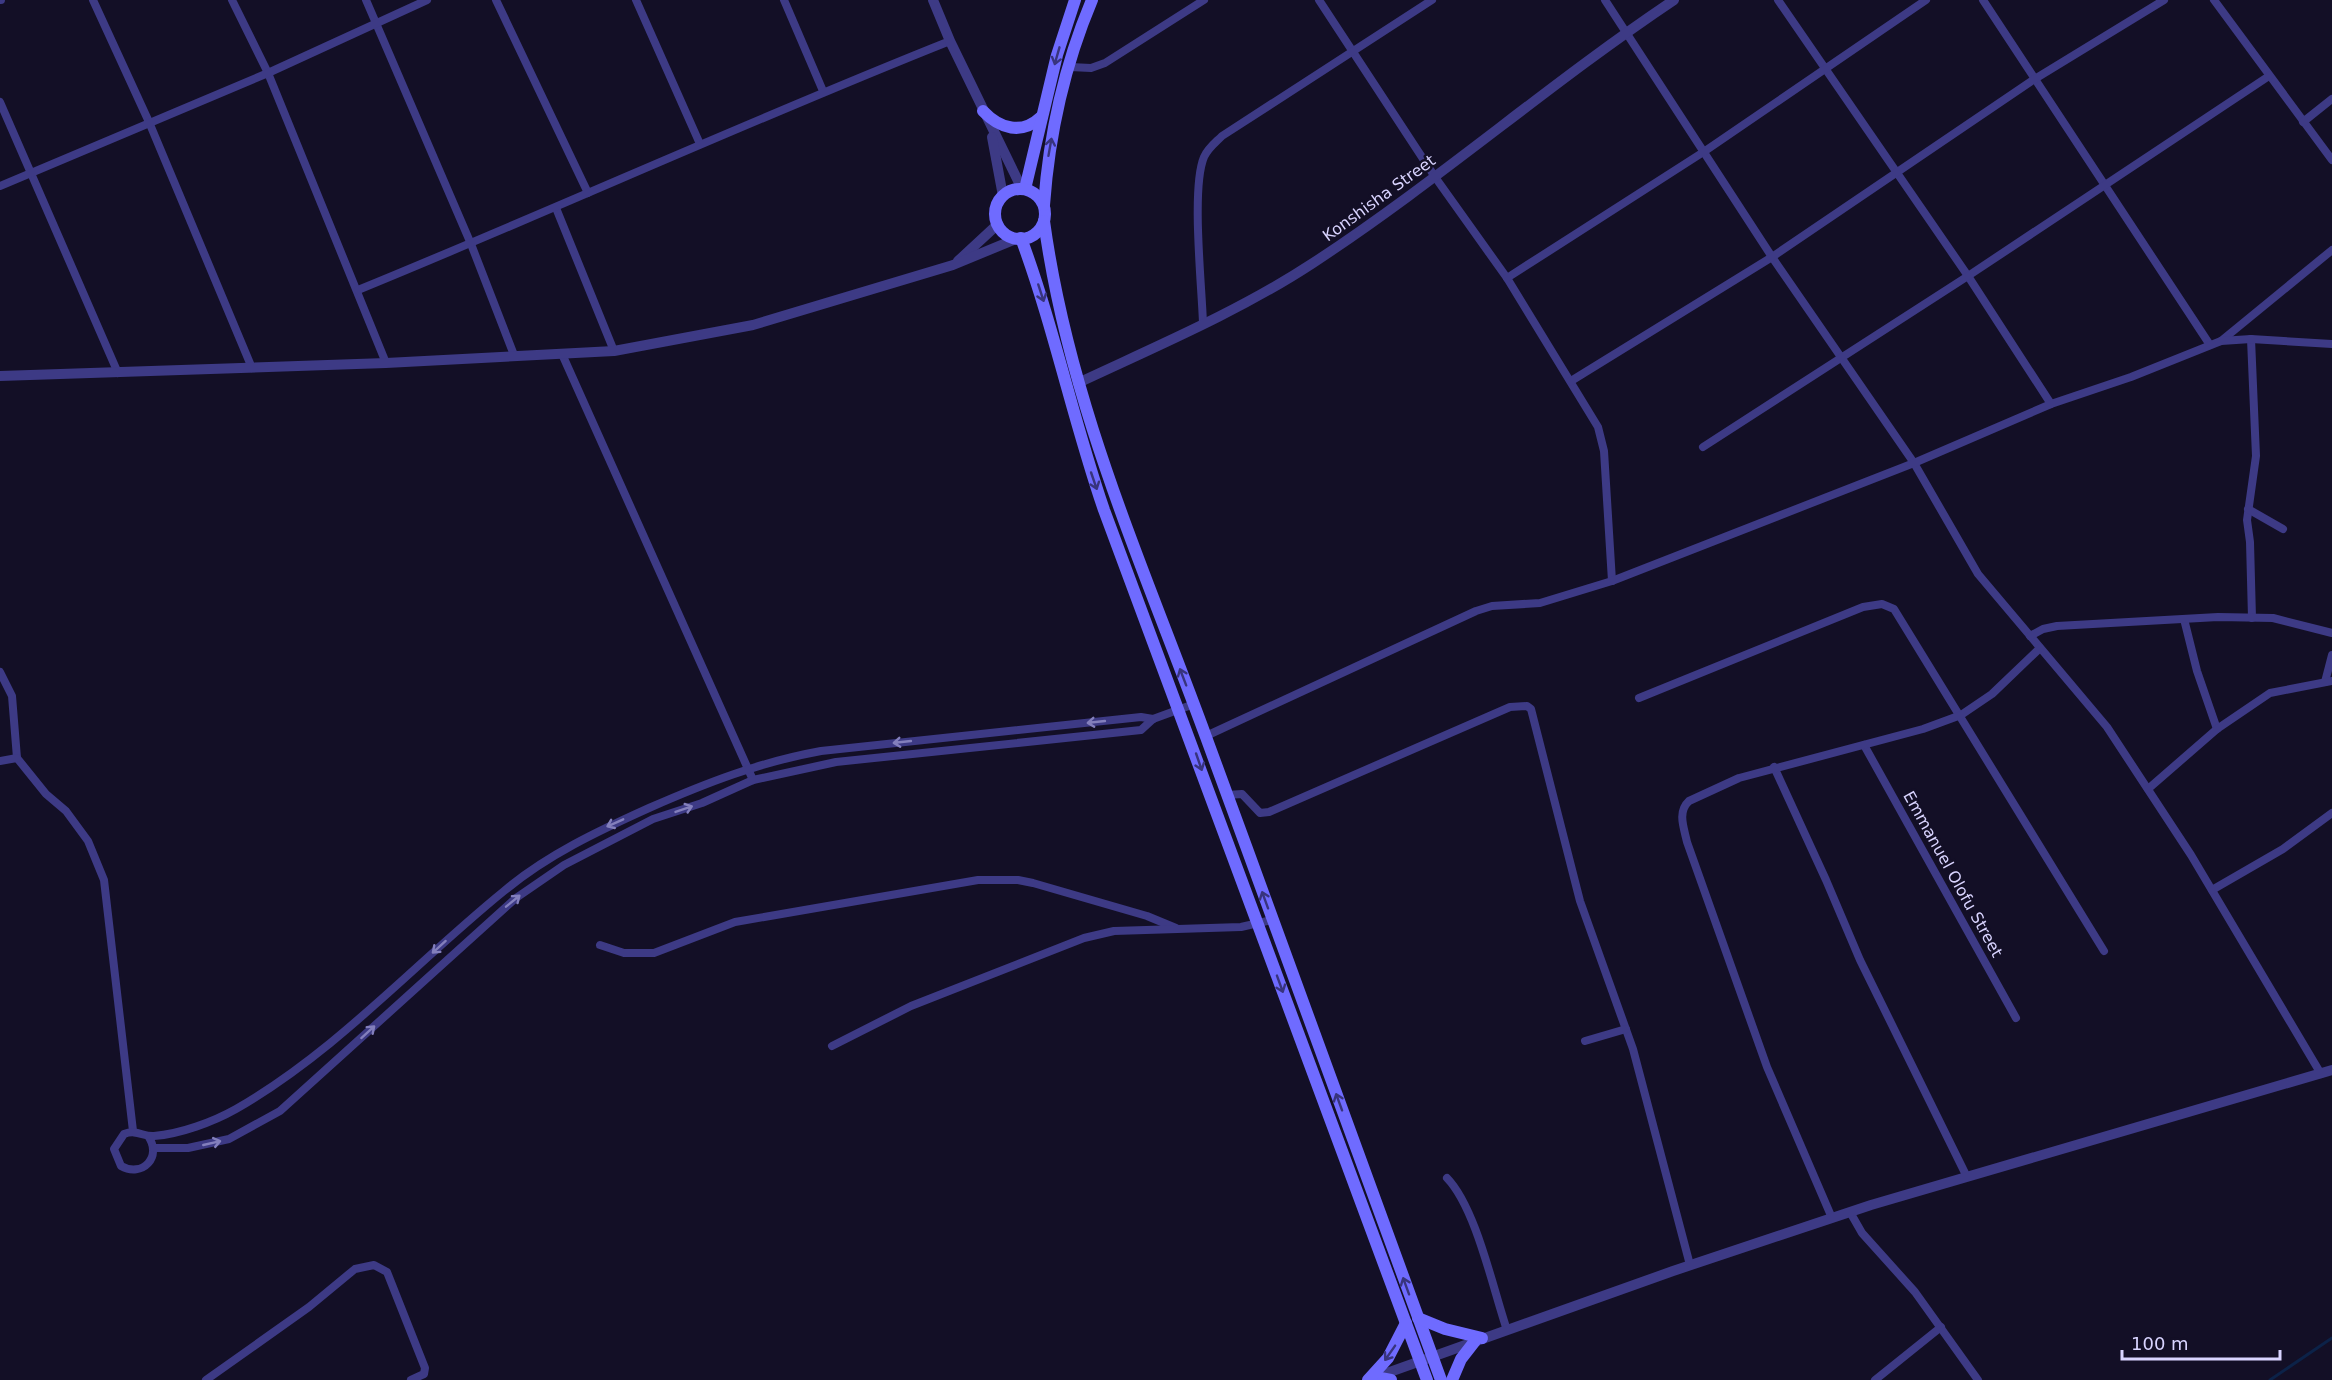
<svg xmlns="http://www.w3.org/2000/svg" width="2332" height="1380" font-family="'DejaVu Sans',sans-serif">
  <rect width="100%" height="100%" fill="#130f26"/>
  <g fill="none" stroke-linecap="round" stroke-linejoin="round">
    <polyline stroke="#0c2248" stroke-width="3" points="2270,1380 2332,1338"/>
    <g stroke="#3d3a85" stroke-width="8">
      <polyline points="0,0 1,0"/>
      <polyline points="93,0 149,122 252,368"/>
      <polyline points="232,0 268,73 386,363"/>
      <polyline points="366,0 471,244 514,355"/>
      <polyline points="496,0 588,193"/>
      <polyline points="636,0 700,144"/>
      <polyline points="784,0 823,91"/>
      <polyline points="1319,0 1435,177 1507,278 1598,427 1604,451 1612,581"/>
      <polyline points="1605,0 1772,257 1914,463 1978,574 2107,727 2191,855 2321,1074"/>
      <polyline points="1778,0 1968,276 2051,404"/>
      <polyline points="1983,0 2210,345"/>
      <polyline points="2214,0 2332,160"/>
      <polyline points="1070,67 1091,68 1105,63 1204,0"/>
      <polyline points="0,102 118,373"/>
      <polyline points="2303,122 2332,99"/>
      <polyline points="0,186 268,73 427,0"/>
      <polyline points="556,208 614,351"/>
      <polyline points="1507,278 1705,151 1926,0"/>
      <path d="M358 290C556 209 751 120 950 41"/>
      <path d="M1203 324C1202 287 1191 188 1204 157 1208 148 1215 143 1222 136L1432 0"/>
      <polyline points="2251,339 2256,456 2247,520 2250,542 2252,618"/>
      <polyline points="2221,341 2332,250"/>
      <polyline points="562,354 753,780"/>
      <polyline points="1571,381 1772,257 2033,80 2164,0"/>
      <polyline points="1703,447 1968,276 2269,76"/>
      <polyline points="2248,509 2283,529"/>
      <polyline points="2184,619 2197,671 2217,729"/>
      <polyline points="2030,636 2043,629 2057,626 2218,617 2273,618 2332,633"/>
      <polyline points="0,672 12,696 17,758 46,794 66,811 88,841 104,880 133,1131"/>
      <polyline points="2325,682 2332,655"/>
      <polyline points="1639,698 1863,607 1882,604 1894,609 2104,951"/>
      <polyline points="1206,736 1476,611 1492,606 1540,603 1612,581 1914,463 2051,404 2131,377 2221,341 2251,339 2332,344"/>
      <polyline points="1864,745 2016,1018"/>
      <polyline points="0,761 17,758"/>
      <polyline points="1774,767 1826,880 1860,960 1966,1175"/>
      <polyline points="2148,789 2217,729 2270,693 2332,681"/>
      <polyline points="1227,795 1242,794 1260,813 1269,812 1510,707 1527,706 1531,709 1580,901 1633,1049 1690,1265"/>
      <polyline points="2212,890 2283,849 2332,813"/>
      <polyline points="600,945 624,953 654,953 735,922 978,880 1018,880 1033,883 1147,916 1176,928"/>
      <polyline points="1585,1041 1626,1029"/>
      <polyline points="832,1046 911,1006 1084,938 1114,931 1241,927 1272,920"/>
      <path d="M148 1136C163 1157 142 1178 121 1166L114 1149 124 1134C137 1129 143 1137 154 1136 180 1134 213 1122 236 1109 337 1051 414 964 504 891 547 855 598 831 649 808 706 783 760 762 821 751L1141 717 1153 719"/>
      <polyline points="154,1148 188,1148 229,1139 280,1111 516,898 564,865 653,819 702,803 753,780 836,762 1141,730 1153,719 1194,704"/>
      <path d="M1447 1178C1476 1208 1493 1289 1507 1330"/>
      <polyline points="1850,1212 1862,1233 1915,1292 1978,1380"/>
      <path d="M1832 1218 1767 1067 1687 842C1684 828 1677 812 1689 801L1739 778 1923 729 1961 715 1992 694 2040 648"/>
      <polyline points="206,1380 309,1307 355,1269 374,1265 387,1272 425,1368 424,1374 411,1380"/>
      <polyline points="1875,1380 1941,1327"/>
    </g>
    <g stroke="#3d3a85" stroke-width="10">
      <polyline points="933,0 950,41 1022,189"/>
      <polyline points="992,137 1003,196"/>
      <polyline points="958,261 998,224"/>
      <polyline points="0,376 386,363 614,351 753,325 953,265 1018,238"/>
      <path d="M1078 383C1157 346 1240 311 1313 263 1438 181 1550 83 1674 0"/>
      <polyline points="1373,1378 1673,1271 1871,1205 2332,1070"/>
    </g>
    <g stroke="#6f6bff" stroke-width="12">
      <path d="M983 111C1000 129 1022 135 1041 117"/>
      <polyline points="1025,189 1057,55 1075,0"/>
      <circle cx="1020" cy="214" r="25"/>
      <path d="M1044 205C1049 136 1065 64 1092 0"/>
      <path d="M1044 221C1069 404 1143 565 1206 737 1285 951 1361 1166 1441 1380"/>
      <path d="M1021 238C1054 327 1073 420 1104 510L1427 1380"/>
      <polyline points="1418,1318 1445,1329 1482,1338"/>
      <polyline points="1375,1377 1391,1380"/>
      <polyline points="1368,1380 1388,1358 1406,1323"/>
      <polyline points="1452,1380 1461,1359 1475,1341"/>
    </g>
  </g>
  <defs><path id="oneway-shaft" d="M-6 0H5M1.5-3L5.5 0L1.5 3" fill="none" stroke-width="1.6" stroke-linecap="round" stroke-linejoin="round" transform="scale(1.5)"/></defs>
  <g stroke="#38347d">
    <use href="#oneway-shaft" transform="translate(1057 56) rotate(106)"/>
    <use href="#oneway-shaft" transform="translate(1050 147) rotate(-80)"/>
    <use href="#oneway-shaft" transform="translate(1041 293) rotate(72)"/>
    <use href="#oneway-shaft" transform="translate(1094 481) rotate(71)"/>
    <use href="#oneway-shaft" transform="translate(1183 677) rotate(-111)"/>
    <use href="#oneway-shaft" transform="translate(1199 762) rotate(71)"/>
    <use href="#oneway-shaft" transform="translate(1265 900) rotate(-110)"/>
    <use href="#oneway-shaft" transform="translate(1280 984) rotate(70)"/>
    <use href="#oneway-shaft" transform="translate(1339 1102) rotate(-110)"/>
    <use href="#oneway-shaft" transform="translate(1406 1286) rotate(-110)"/>
    <use href="#oneway-shaft" transform="translate(1390 1353) rotate(125)"/>
  </g>
  <g stroke="#837fbc">
    <use href="#oneway-shaft" transform="translate(1096 722) rotate(174)"/>
    <use href="#oneway-shaft" transform="translate(902 742) rotate(174)"/>
    <use href="#oneway-shaft" transform="translate(684 809) rotate(-19)"/>
    <use href="#oneway-shaft" transform="translate(615 823) rotate(156)"/>
    <use href="#oneway-shaft" transform="translate(513 901) rotate(-39)"/>
    <use href="#oneway-shaft" transform="translate(439 947) rotate(138)"/>
    <use href="#oneway-shaft" transform="translate(368 1032) rotate(-42)"/>
    <use href="#oneway-shaft" transform="translate(212 1143) rotate(-13)"/>
  </g>
  <g text-anchor="middle" dominant-baseline="central" stroke-width="5" stroke-linejoin="round" paint-order="stroke">
    <g font-size="16" fill="#d9d4ff" stroke="#130f26">
      <text transform="translate(1379 198) rotate(-36)">Konshisha Street</text>
      <text transform="translate(1953 874) rotate(61)">Emmanuel Olofu Street</text>
    </g>
  </g>
  <path d="M2122 1350v9h158v-9" fill="none" stroke="#d9d4ff" stroke-width="3"/>
  <text x="2131" y="1350" font-size="18" fill="#d9d4ff" stroke="#130f26" stroke-width="4.5" paint-order="stroke">100 m</text>
</svg>
